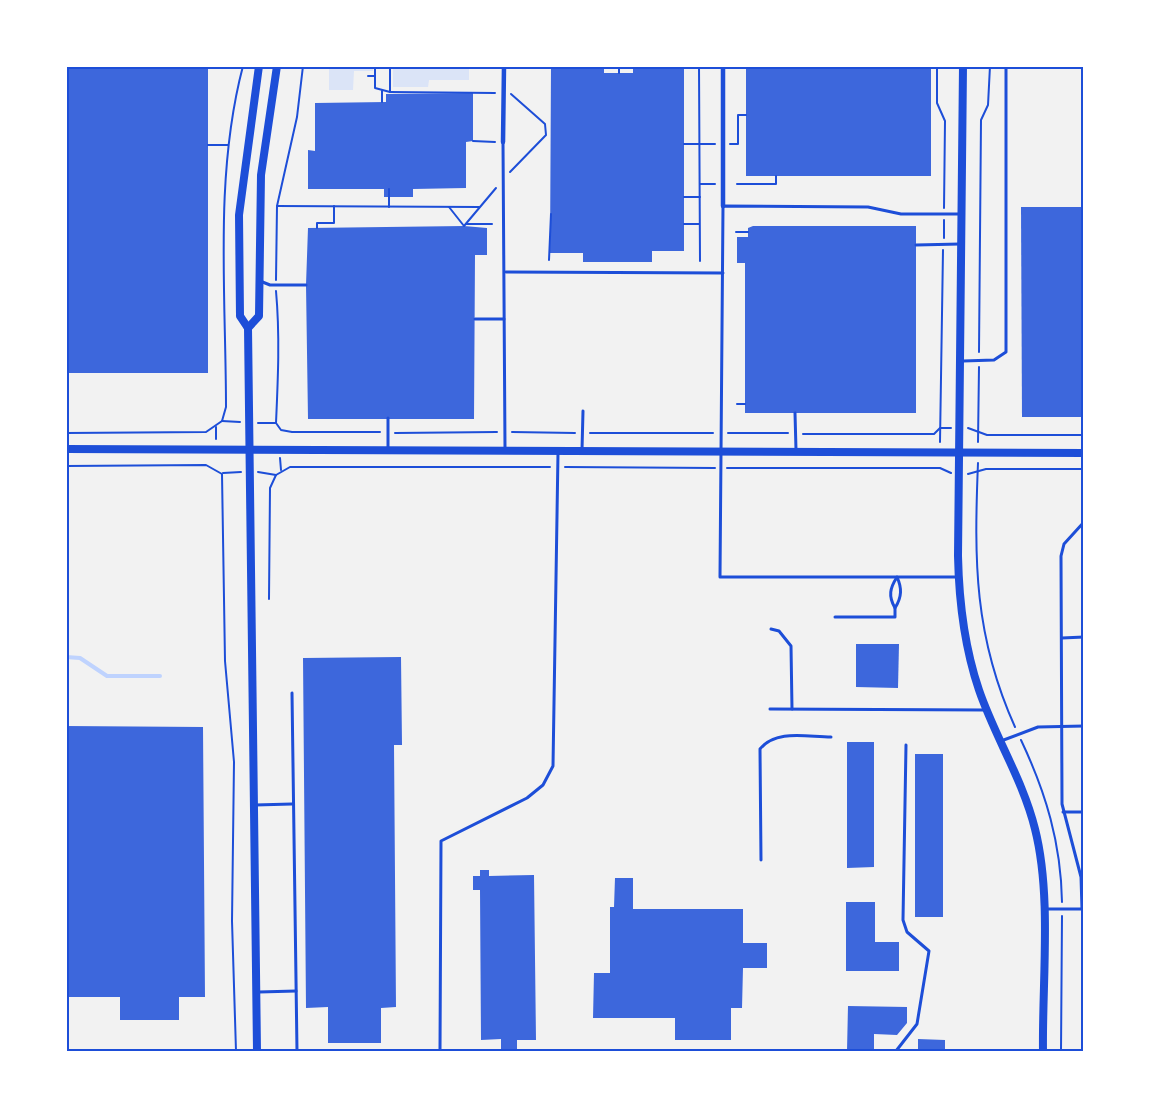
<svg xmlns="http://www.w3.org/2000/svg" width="1150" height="1117" font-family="'Roboto Condensed',sans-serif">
  <rect width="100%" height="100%" fill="#f2f2f2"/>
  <g fill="#dbe4f7">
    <polygon points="329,66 373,66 373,71 354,71 353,90 329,90"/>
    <polygon points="393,66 469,66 469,80 429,80 428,87 393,87"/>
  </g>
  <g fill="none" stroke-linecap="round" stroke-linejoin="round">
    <polyline stroke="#bfd3fe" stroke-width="4" points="66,657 80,658 107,676 160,676"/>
  </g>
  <g fill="#3d67dc">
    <rect x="66" y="66" width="142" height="307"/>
    <polygon points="551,66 589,66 589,69 604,69 604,73 633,73 633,66 684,66 684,251 652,251 652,262 583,262 583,253 550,253"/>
    <rect x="746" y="66" width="185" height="110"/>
    <polygon points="473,93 473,141 466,142 466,188 413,189 413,197 384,197 384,189 308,189 308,150 315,151 315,103 386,102 386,94"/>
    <polygon points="1021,207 1084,207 1084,417 1022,417"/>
    <polygon points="464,226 487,228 487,255 475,255 474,419 308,419 306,285 308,228"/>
    <polygon points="753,226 916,226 916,413 745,413 745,263 737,263 737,237 748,237 748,228"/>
    <polygon points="856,644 899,644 898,688 856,687"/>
    <polygon points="401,657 402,745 394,745 396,1007 381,1008 381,1043 328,1043 328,1007 306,1008 303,658"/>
    <polygon points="66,726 203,727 205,997 179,997 179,1020 120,1020 120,997 66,997"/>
    <polygon points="847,742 874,742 874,867 847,868"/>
    <rect x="915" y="754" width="28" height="163"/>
    <polygon points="480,870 489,870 489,876 534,875 536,1040 517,1040 517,1051 501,1051 501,1039 481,1040 480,890 473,890 473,876 480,876"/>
    <polygon points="615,878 633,878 633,909 743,909 743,943 767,943 767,968 743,968 742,1008 731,1008 731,1040 675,1040 675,1018 593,1018 594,973 610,973 610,907 614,907"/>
    <polygon points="846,902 875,902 875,942 899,942 899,971 846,971"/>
    <polygon points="848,1006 907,1007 907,1023 897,1035 874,1034 874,1051 847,1051"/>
    <polygon points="918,1039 945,1040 945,1051 918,1051"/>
  </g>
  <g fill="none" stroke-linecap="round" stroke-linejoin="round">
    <g stroke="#1d4ed8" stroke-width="2">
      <polyline points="375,66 375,88 390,92 390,66"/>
      <polyline points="699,66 700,261"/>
      <polyline points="937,66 937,103 945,121 944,208"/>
      <polyline points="619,73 619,66"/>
      <polyline points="368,76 374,76"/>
      <polyline points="390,92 495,93"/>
      <polyline points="382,102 382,91"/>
      <polyline points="473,141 495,142"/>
      <polyline points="684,144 715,144"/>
      <polyline points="730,144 738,144 738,115 746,115"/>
      <polyline points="208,145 228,145"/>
      <polyline points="510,172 546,135 545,124 511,94"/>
      <polyline points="700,184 715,184"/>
      <polyline points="737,184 776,184 776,176"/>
      <polyline points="684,197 700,197"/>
      <polyline points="277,206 479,207"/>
      <polyline points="389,207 389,189"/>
      <polyline points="449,207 464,226 496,188"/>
      <polyline points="466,224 492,224"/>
      <polyline points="684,224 699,224"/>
      <polyline points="317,228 317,223 334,223 334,206"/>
      <polyline points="736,232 748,232"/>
      <polyline points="944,238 944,220"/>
      <polyline points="549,260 551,214"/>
      <polyline points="276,280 277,206 297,117 303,66"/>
      <path d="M276 291C280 335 278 379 276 423"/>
      <polyline points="979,352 981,120 988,105 990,66"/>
      <polyline points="737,404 745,404"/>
      <polyline points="222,421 240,422"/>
      <polyline points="258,423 276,423 281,430 292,432 380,432"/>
      <polyline points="216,427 216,439"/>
      <polyline points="968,428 987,435 1084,435"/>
      <polyline points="512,432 575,433"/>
      <path d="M66 433 206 432 222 421 226 407C226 294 214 176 243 66"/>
      <polyline points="395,433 497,432"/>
      <polyline points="590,433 713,433"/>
      <polyline points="728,433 788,433"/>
      <polyline points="803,434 934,434 940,428 951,428"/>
      <polyline points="940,442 943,250"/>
      <polyline points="978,442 979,367"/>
      <polyline points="280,458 281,470"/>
      <path d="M978 463C974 561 974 636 1015 727"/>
      <polyline points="66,466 206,465 222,474 225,661 234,762 232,921 236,1051"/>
      <polyline points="565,467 715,468"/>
      <polyline points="727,468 940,468 951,473"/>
      <polyline points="258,472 276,475"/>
      <polyline points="223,473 241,472"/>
      <polyline points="968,474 986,469 1084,469"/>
      <polyline points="269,599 270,488 276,475 290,467 550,467"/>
      <path d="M1021 740C1046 793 1061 843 1062 902"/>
      <polyline points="1061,1051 1062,916"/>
    </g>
    <g stroke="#1d4ed8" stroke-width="3">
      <polyline points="503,142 505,448"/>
      <polyline points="916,245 960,244"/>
      <polyline points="506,272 723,273"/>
      <polyline points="260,281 270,285 306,285"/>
      <polyline points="475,319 504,319"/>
      <polyline points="963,361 994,360 1006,352 1006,66"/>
      <polyline points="795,413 796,450"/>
      <polyline points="388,418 388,449"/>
      <polyline points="582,450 583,411"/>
      <path d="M897 577C902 588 902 597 895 608 888 596 890 588 897 577Z"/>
      <polyline points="957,577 720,577 723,206 868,207 901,214 960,214"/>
      <polyline points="835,617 895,617 895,608"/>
      <polyline points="771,629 779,631 791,646 792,709"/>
      <polyline points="1062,638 1084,637"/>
      <polyline points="292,693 297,1051"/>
      <polyline points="770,709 985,710"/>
      <polyline points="1001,741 1038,727 1084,726"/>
      <polyline points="255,805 292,804"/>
      <polyline points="1063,812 1084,812"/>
      <path d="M761 860 760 749C776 729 807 737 831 737"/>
      <polyline points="1045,909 1082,909 1081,877 1062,804 1061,556 1064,544 1084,522"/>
      <polyline points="259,992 296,991"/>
      <polyline points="440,1051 441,841 527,798 543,785 553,766 558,453"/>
      <polyline points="896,1051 917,1024 929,951 907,932 903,920 906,745"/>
    </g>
    <g stroke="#1d4ed8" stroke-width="4.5">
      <polyline points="503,142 504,66"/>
      <polyline points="723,206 723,66"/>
    </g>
    <g stroke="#1d4ed8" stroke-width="8">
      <path d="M963 66 958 556C959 602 964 646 979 690 995 737 1023 780 1035 829 1052 896 1042 981 1043 1051"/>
      <polyline points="248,328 259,316 261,175 277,66"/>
      <polyline points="66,449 1084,453"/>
      <polyline points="257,1051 248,328 240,316 239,215 259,66"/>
    </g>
  </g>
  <rect width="1150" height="1117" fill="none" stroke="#ffffff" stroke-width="135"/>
  <rect x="68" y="68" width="1014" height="982" fill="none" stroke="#1d4ed8" stroke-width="2"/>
</svg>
